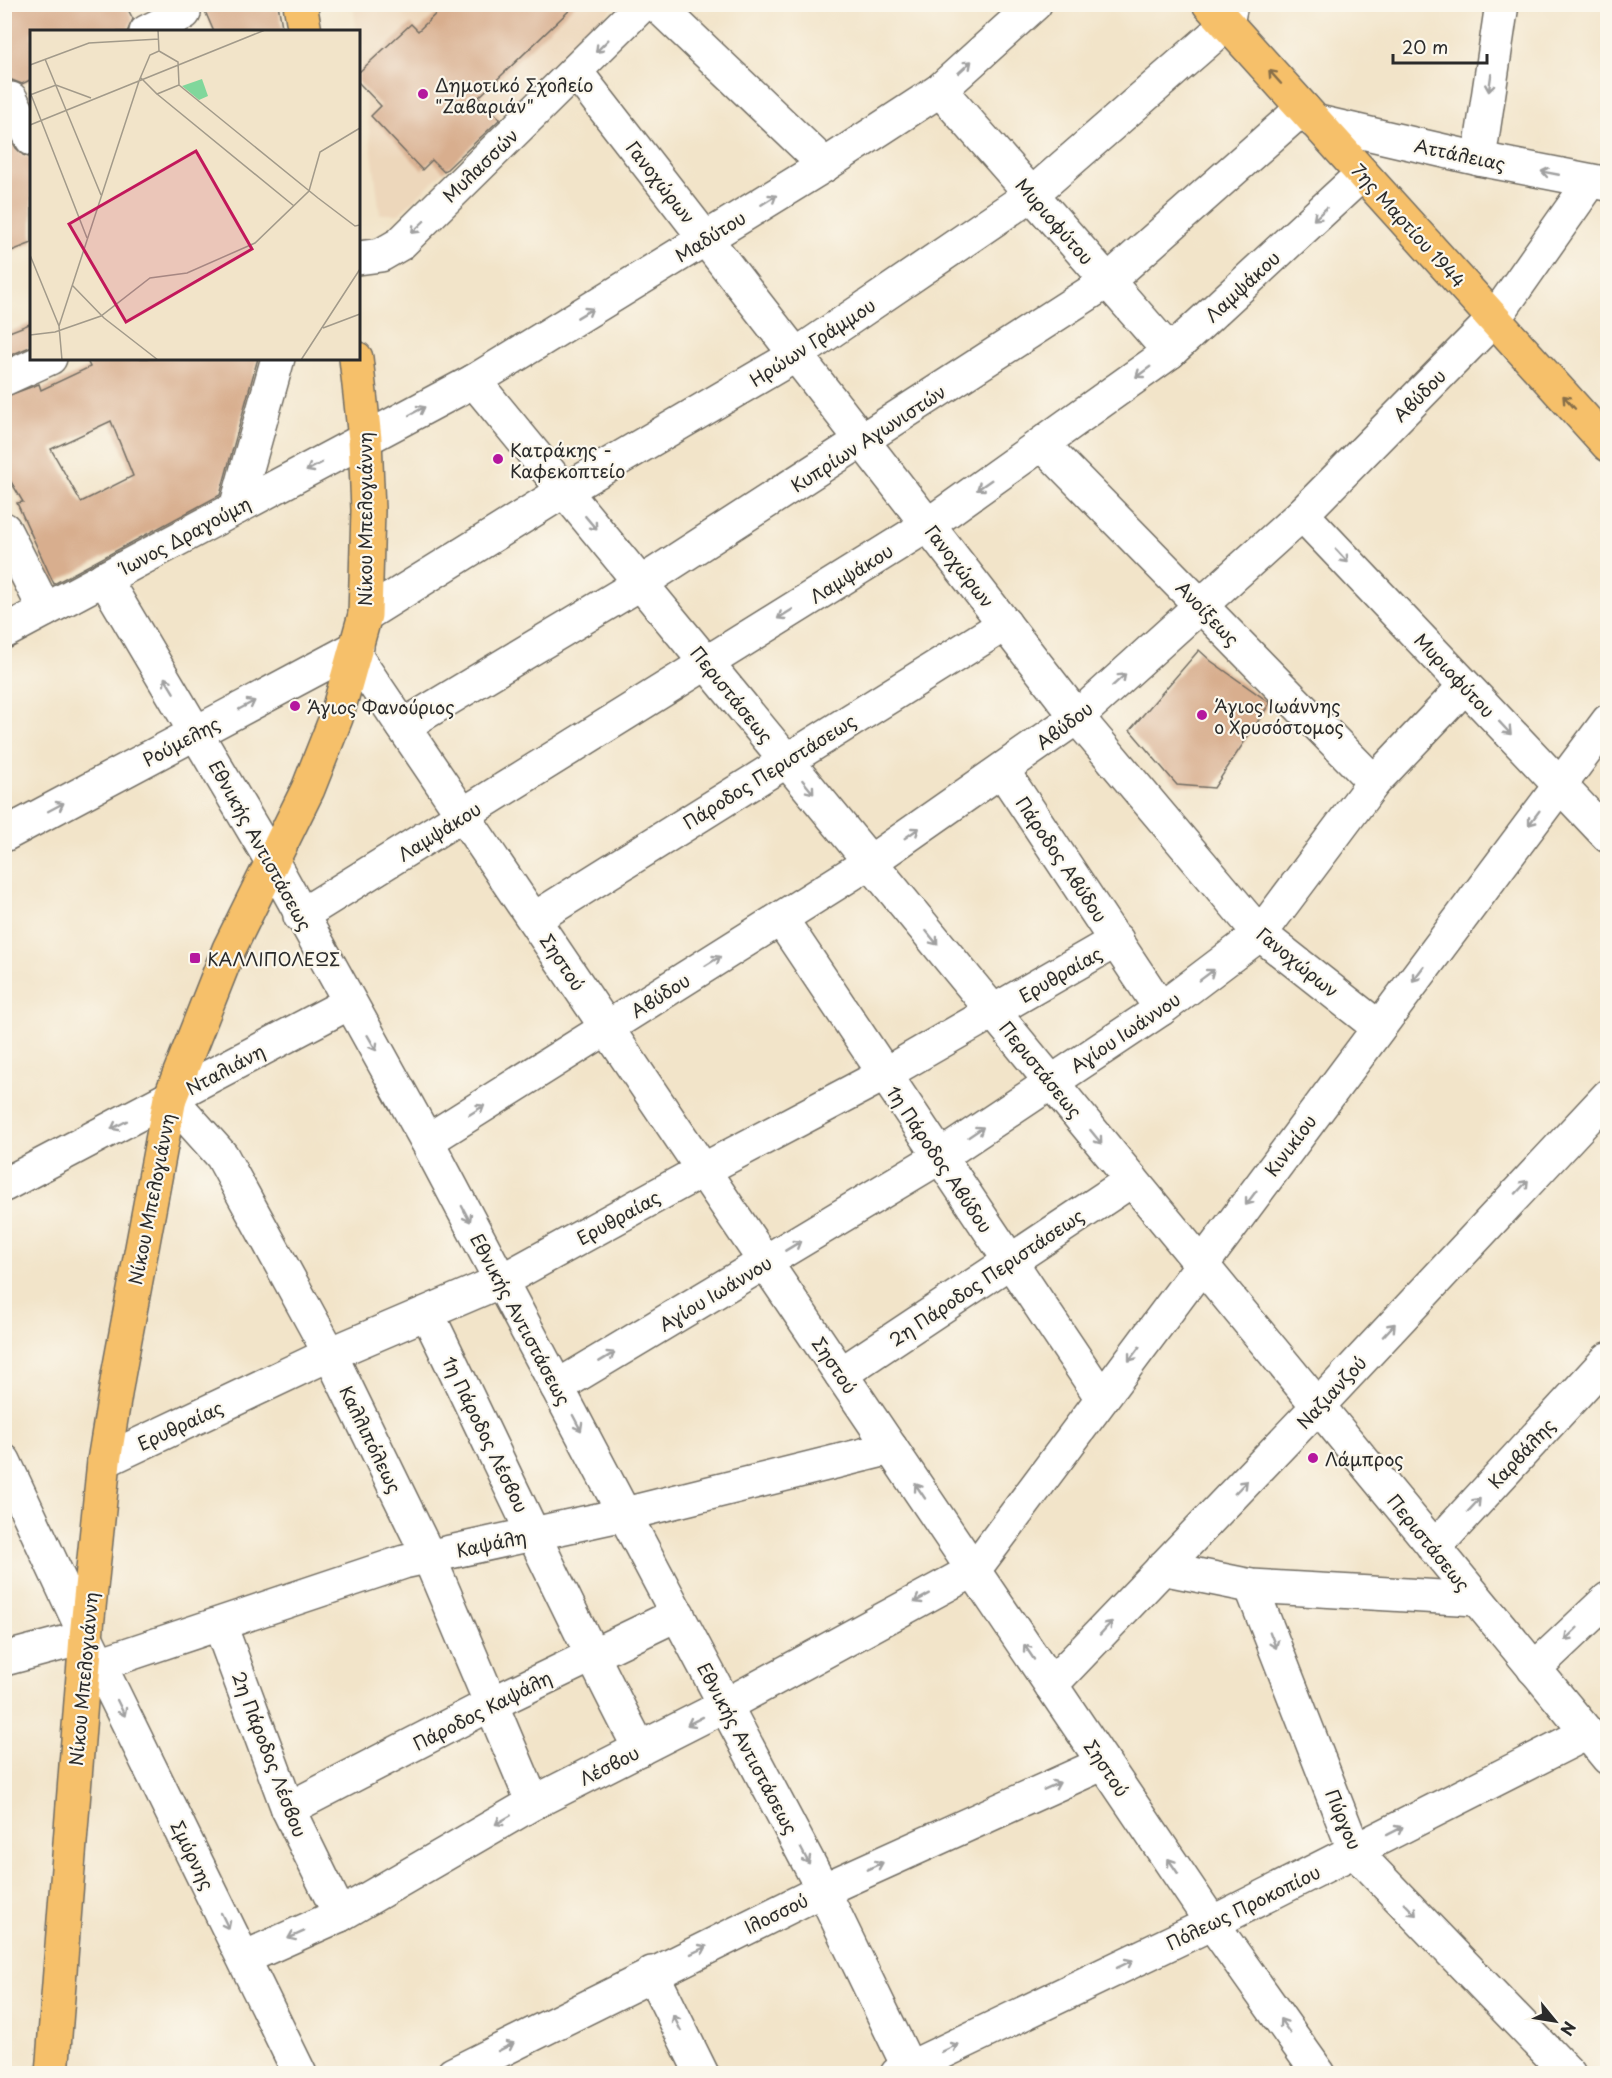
<svg xmlns="http://www.w3.org/2000/svg" width="1612" height="2078" font-family="'Playpen Sans',sans-serif">
  <rect width="100%" height="100%" fill="#fbf7ec"/>
  <filter id="ink" filterUnits="userSpaceOnUse"><feTurbulence type="fractalNoise" baseFrequency=".0167" numOctaves="2"/><feDisplacementMap in="SourceGraphic" scale="12" xChannelSelector="R" yChannelSelector="G"/><feConvolveMatrix kernelMatrix="1 2 1 2 8 2 1 2 1" color-interpolation-filters="sRGB"/></filter>
  <filter id="wash" filterUnits="userSpaceOnUse"><feTurbulence type="fractalNoise" baseFrequency=".008" numOctaves="4" result="noise"/><feDisplacementMap in="SourceGraphic" scale="24" xChannelSelector="R" yChannelSelector="G"/><feGaussianBlur stdDeviation="1.35" result="paint"/><feColorMatrix in="noise" values="0 0 0 0 0 0 0 0 0 0 0 0 0 0 0 0 0 1.4 0 .05"/><feComposite in="paint" operator="in"/></filter>
  <g filter="url(#wash)">
    <rect width="100%" height="100%" fill="#f2e4c9"/>
    <polygon fill="#edd7bb" points="613,4 615,6 399,214 380,214 353,5"/>
    <g id="blocks">
      <g fill="#d8ae8e" fill-rule="evenodd">
        <polygon points="4,4 125,4 133,19 127,32 32,32 32,79 22,84 12,80 4,82"/>
        <polygon points="202,4 278,4 283,32 214,32"/>
        <polygon points="446,4 576,4 479,97 500,119 444,172 432,160 422,170 371,116 381,106 358,82 358,73 411,24 418,31"/>
        <polygon points="4,127 16,148 23,155 32,158 32,243 4,254"/>
        <polygon points="32,323 32,346 4,358 4,334"/>
        <path d="M86 358H258L220 495 54 584 17 503 23 502 4 470V397L39 384 41 390 90 367ZM111 421 133 476 81 502 51 449Z"/>
        <polygon points="1199,650 1211,661 1270,703 1214,788 1177,785 1130,730"/>
      </g>
    </g>
  </g>
  <g filter="url(#ink)">
    <use href="#blocks" fill-opacity="0" stroke="#716c62" stroke-width="1.5"/>
    <g fill="none" stroke-linecap="round" stroke-linejoin="round">
      <defs>
        <g id="minor">
          <polyline points="656,4 825,165"/>
          <polyline points="146,32 184,13"/>
          <polyline points="576,72 1077,717 1260,934 1378,1027"/>
          <polyline points="940,90 1170,352"/>
          <polyline points="11,99 32,139"/>
          <polyline points="1314,121 1479,159 1608,184"/>
          <polyline points="1479,159 1502,4"/>
          <polyline points="358,258 381,255 400,244 643,4"/>
          <polyline points="4,379 50,358"/>
          <polyline points="474,381 1608,1758"/>
          <polyline points="1042,444 1374,782"/>
          <polyline points="236,508 278,358"/>
          <polyline points="1302,514 1608,836"/>
          <polyline points="4,529 45,610"/>
          <polyline points="104,578 273,863 427,1141 823,1890 912,2074"/>
          <polyline points="365,615 564,491 796,355 1032,194 1227,24 1231,4"/>
          <polyline points="4,632 474,381 825,165 940,90 1035,4"/>
          <polyline points="354,654 1212,1923 1319,2074"/>
          <polyline points="403,726 641,583 1108,281 1303,108"/>
          <polyline points="1002,770 1161,1009"/>
          <polyline points="4,835 357,647"/>
          <polyline points="300,916 928,525 1170,352 1362,174"/>
          <polyline points="534,919 1005,624"/>
          <polyline points="781,919 1102,1398"/>
          <polyline points="170,1098 222,1156 330,1354 429,1557 533,1803"/>
          <polyline points="427,1141 870,862 1077,717 1302,514 1494,319 1591,181"/>
          <polyline points="4,1185 349,1003"/>
          <path d="M427 1313C498 1458 565 1606 640 1749"/>
          <polyline points="841,1374 1132,1180"/>
          <polyline points="557,1387 938,1158 1161,1009 1260,934 1374,782 1465,686"/>
          <polyline points="4,1461 86,1637 300,2074"/>
          <polyline points="104,1461 330,1354 501,1281 703,1170 883,1075 1117,940"/>
          <polyline points="1434,1548 1608,1359"/>
          <polyline points="1162,1568 1251,1586 1476,1599"/>
          <polyline points="1251,1586 1355,1852 1569,2074"/>
          <polyline points="220,1625 288,1809 340,1915"/>
          <polyline points="4,1659 86,1637"/>
          <polyline points="99,1664 404,1562 625,1514 891,1448"/>
          <polyline points="1534,1669 1608,1599"/>
          <polyline points="1051,1685 1318,1406 1608,1096"/>
          <polyline points="288,1809 491,1704 678,1614"/>
          <polyline points="244,1958 340,1915 533,1803 726,1705 974,1570 1608,721"/>
          <polyline points="652,1973 702,2074"/>
          <polyline points="453,2074 823,1890 1104,1763"/>
          <polyline points="897,2074 1212,1923 1587,1733"/>
        </g>
        <g id="major">
          <polyline points="300,4 305,32"/>
          <polyline points="1209,4 1608,445"/>
          <polyline points="52,2074 86,1637 104,1461 118,1376 170,1098 229,949 308,789 336,718 365,615 368,510 365,439 356,358"/>
        </g>
      </defs>
      <use href="#minor" stroke="#716c62" stroke-width="36"/>
      <use href="#major" stroke="#716c62" stroke-width="36"/>
      <use href="#minor" stroke="#fff" stroke-width="33"/>
      <use href="#major" stroke="#f6c06b" stroke-width="33"/>
    </g>
    <defs><path id="oneway-shaft" d="M-6 0H5M1.5-3L5.5 0L1.5 3" fill="none" stroke-width="1.6" stroke-linecap="round" stroke-linejoin="round" transform="scale(1.5)"/></defs>
    <g stroke="#a0a0a0">
      <use href="#oneway-shaft" transform="translate(602 46) rotate(135)"/>
      <use href="#oneway-shaft" transform="translate(965 67) rotate(-42)"/>
      <use href="#oneway-shaft" transform="translate(1490 83) rotate(98)"/>
      <use href="#oneway-shaft" transform="translate(1550 173) rotate(-169)"/>
      <use href="#oneway-shaft" transform="translate(769 200) rotate(-32)"/>
      <use href="#oneway-shaft" transform="translate(1320 214) rotate(137)"/>
      <use href="#oneway-shaft" transform="translate(418 227) rotate(136)"/>
      <use href="#oneway-shaft" transform="translate(585 313) rotate(-31)"/>
      <use href="#oneway-shaft" transform="translate(1143 372) rotate(144)"/>
      <use href="#oneway-shaft" transform="translate(417 411) rotate(-28)"/>
      <use href="#oneway-shaft" transform="translate(314 467) rotate(152)"/>
      <use href="#oneway-shaft" transform="translate(984 485) rotate(145)"/>
      <use href="#oneway-shaft" transform="translate(591 523) rotate(50)"/>
      <use href="#oneway-shaft" transform="translate(1342 556) rotate(47)"/>
      <use href="#oneway-shaft" transform="translate(785 614) rotate(148)"/>
      <use href="#oneway-shaft" transform="translate(1119 680) rotate(-42)"/>
      <use href="#oneway-shaft" transform="translate(169 685) rotate(-121)"/>
      <use href="#oneway-shaft" transform="translate(247 705) rotate(-28)"/>
      <use href="#oneway-shaft" transform="translate(1505 728) rotate(47)"/>
      <use href="#oneway-shaft" transform="translate(808 787) rotate(51)"/>
      <use href="#oneway-shaft" transform="translate(56 807) rotate(-28)"/>
      <use href="#oneway-shaft" transform="translate(1534 818) rotate(127)"/>
      <use href="#oneway-shaft" transform="translate(912 833) rotate(-35)"/>
      <use href="#oneway-shaft" transform="translate(932 938) rotate(51)"/>
      <use href="#oneway-shaft" transform="translate(713 961) rotate(-32)"/>
      <use href="#oneway-shaft" transform="translate(1418 974) rotate(127)"/>
      <use href="#oneway-shaft" transform="translate(1207 975) rotate(-37)"/>
      <use href="#oneway-shaft" transform="translate(372 1043) rotate(60)"/>
      <use href="#oneway-shaft" transform="translate(477 1110) rotate(-32)"/>
      <use href="#oneway-shaft" transform="translate(119 1125) rotate(152)"/>
      <use href="#oneway-shaft" transform="translate(976 1132) rotate(-34)"/>
      <use href="#oneway-shaft" transform="translate(1096 1137) rotate(51)"/>
      <use href="#oneway-shaft" transform="translate(1522 1187) rotate(-47)"/>
      <use href="#oneway-shaft" transform="translate(1251 1198) rotate(127)"/>
      <use href="#oneway-shaft" transform="translate(466 1214) rotate(62)"/>
      <use href="#oneway-shaft" transform="translate(793 1246) rotate(-31)"/>
      <use href="#oneway-shaft" transform="translate(1389 1330) rotate(-47)"/>
      <use href="#oneway-shaft" transform="translate(1134 1354) rotate(127)"/>
      <use href="#oneway-shaft" transform="translate(607 1357) rotate(-31)"/>
      <use href="#oneway-shaft" transform="translate(577 1423) rotate(62)"/>
      <use href="#oneway-shaft" transform="translate(1241 1487) rotate(-46)"/>
      <use href="#oneway-shaft" transform="translate(920 1491) rotate(-124)"/>
      <use href="#oneway-shaft" transform="translate(1474 1505) rotate(-47)"/>
      <use href="#oneway-shaft" transform="translate(922 1598) rotate(151)"/>
      <use href="#oneway-shaft" transform="translate(1106 1628) rotate(-47)"/>
      <use href="#oneway-shaft" transform="translate(1571 1634) rotate(136)"/>
      <use href="#oneway-shaft" transform="translate(1273 1640) rotate(69)"/>
      <use href="#oneway-shaft" transform="translate(1029 1652) rotate(-124)"/>
      <use href="#oneway-shaft" transform="translate(121 1708) rotate(64)"/>
      <use href="#oneway-shaft" transform="translate(695 1721) rotate(153)"/>
      <use href="#oneway-shaft" transform="translate(1052 1786) rotate(-24)"/>
      <use href="#oneway-shaft" transform="translate(503 1820) rotate(150)"/>
      <use href="#oneway-shaft" transform="translate(1395 1831) rotate(-27)"/>
      <use href="#oneway-shaft" transform="translate(805 1856) rotate(62)"/>
      <use href="#oneway-shaft" transform="translate(875 1866) rotate(-24)"/>
      <use href="#oneway-shaft" transform="translate(1173 1866) rotate(-124)"/>
      <use href="#oneway-shaft" transform="translate(1410 1909) rotate(46)"/>
      <use href="#oneway-shaft" transform="translate(225 1921) rotate(64)"/>
      <use href="#oneway-shaft" transform="translate(296 1935) rotate(156)"/>
      <use href="#oneway-shaft" transform="translate(699 1950) rotate(-26)"/>
      <use href="#oneway-shaft" transform="translate(1125 1964) rotate(-26)"/>
      <use href="#oneway-shaft" transform="translate(677 2023) rotate(-116)"/>
      <use href="#oneway-shaft" transform="translate(1285 2026) rotate(-125)"/>
      <use href="#oneway-shaft" transform="translate(506 2047) rotate(-27)"/>
      <use href="#oneway-shaft" transform="translate(950 2048) rotate(-26)"/>
    </g>
    <g stroke="#866e48">
      <use href="#oneway-shaft" transform="translate(1275 77) rotate(-132)"/>
      <use href="#oneway-shaft" transform="translate(1569 402) rotate(-132)"/>
    </g>
  </g>
  <g fill="#b5179e" stroke="#fbf7ec" stroke-width="2">
    <circle cx="423" cy="94" r="6"/>
    <circle cx="498" cy="459" r="6"/>
    <circle cx="295" cy="706" r="6"/>
    <circle cx="1202" cy="715" r="6"/>
    <rect x="189" y="952" width="12" height="12" rx="3"/>
    <circle cx="1313" cy="1458" r="6"/>
  </g>
  <g text-anchor="middle" dominant-baseline="central" stroke-width="4.5" stroke-linejoin="round" paint-order="stroke">
    <g font-size="18" fill="#2b2b2b" stroke="#fbf7ec" text-anchor="start">
      <text x="435" y="84">Δημοτικό Σχολείο<tspan x="435" dy="21">"Ζαβαριάν"</tspan></text>
      <text x="510" y="449">Κατράκης -<tspan x="510" dy="21">Καφεκοπτείο</tspan></text>
      <text x="1214" y="705">Άγιος Ιωάννης<tspan x="1214" dy="21">ο Χρυσόστομος</tspan></text>
      <text x="307" y="706">Άγιος Φανούριος</text>
      <text x="207" y="958">ΚΑΛΛΙΠΟΛΕΩΣ</text>
      <text x="1325" y="1458">Λάμπρος</text>
    </g>
    <g font-size="18" fill="#2b2b2b" stroke="#fbf7ec">
      <text transform="translate(1460 154) rotate(12)">Αττάλειας</text>
      <text transform="translate(480 165) rotate(-44)">Μυλασσών</text>
      <text transform="translate(661 182) rotate(52)">Γανοχώρων</text>
      <text transform="translate(1055 221) rotate(49)">Μυριοφύτου</text>
      <text transform="translate(1409 225) rotate(48)">7ης Μαρτίου 1944</text>
      <text transform="translate(710 236) rotate(-32)">Μαδύτου</text>
      <text transform="translate(1242 286) rotate(-43)">Λαμψάκου</text>
      <text transform="translate(812 342) rotate(-33)">Ηρώων Γράμμου</text>
      <text transform="translate(1419 395) rotate(-45)">Αβύδου</text>
      <text transform="translate(868 438) rotate(-33)">Κυπρίων Αγωνιστών</text>
      <text transform="translate(364 519) rotate(-90)">Νίκου Μπελογιάννη</text>
      <text transform="translate(185 535) rotate(-28)">Ίωνος Δραγούμη</text>
      <text transform="translate(960 566) rotate(52)">Γανοχώρων</text>
      <text transform="translate(851 573) rotate(-32)">Λαμψάκου</text>
      <text transform="translate(1208 613) rotate(46)">Ανοίξεως</text>
      <text transform="translate(1455 675) rotate(47)">Μυριοφύτου</text>
      <text transform="translate(732 694) rotate(51)">Περιστάσεως</text>
      <text transform="translate(1064 725) rotate(-37)">Αβύδου</text>
      <text transform="translate(181 741) rotate(-28)">Ρούμελης</text>
      <text transform="translate(769 771) rotate(-32)">Πάροδος Περιστάσεως</text>
      <text transform="translate(439 831) rotate(-32)">Λαμψάκου</text>
      <text transform="translate(261 845) rotate(61)">Εθνικής Αντιστάσεως</text>
      <text transform="translate(1062 859) rotate(56)">Πάροδος Αβύδου</text>
      <text transform="translate(563 962) rotate(56)">Σηστού</text>
      <text transform="translate(1298 962) rotate(39)">Γανοχώρων</text>
      <text transform="translate(1060 974) rotate(-30)">Ερυθραίας</text>
      <text transform="translate(660 995) rotate(-32)">Αβύδου</text>
      <text transform="translate(1125 1032) rotate(-34)">Αγίου Ιωάννου</text>
      <text transform="translate(225 1069) rotate(-28)">Νταλιάνη</text>
      <text transform="translate(1041 1069) rotate(51)">Περιστάσεως</text>
      <text transform="translate(1290 1145) rotate(-53)">Κινικίου</text>
      <text transform="translate(940 1159) rotate(56)">1η Πάροδος Αβύδου</text>
      <text transform="translate(151 1199) rotate(-79)">Νίκου Μπελογιάννη</text>
      <text transform="translate(618 1217) rotate(-29)">Ερυθραίας</text>
      <text transform="translate(986 1277) rotate(-34)">2η Πάροδος Περιστάσεως</text>
      <text transform="translate(715 1293) rotate(-31)">Αγίου Ιωάννου</text>
      <text transform="translate(521 1319) rotate(62)">Εθνικής Αντιστάσεως</text>
      <text transform="translate(835 1365) rotate(56)">Σηστού</text>
      <text transform="translate(1331 1392) rotate(-47)">Ναζιανζού</text>
      <text transform="translate(180 1425) rotate(-25)">Ερυθραίας</text>
      <text transform="translate(486 1434) rotate(64)">1η Πάροδος Λέσβου</text>
      <text transform="translate(371 1439) rotate(64)">Καλλιπόλεως</text>
      <text transform="translate(1521 1453) rotate(-47)">Καρβάλης</text>
      <text transform="translate(1429 1542) rotate(51)">Περιστάσεως</text>
      <text transform="translate(491 1543) rotate(-12)">Καψάλη</text>
      <text transform="translate(83 1679) rotate(-85)">Νίκου Μπελογιάννη</text>
      <text transform="translate(482 1710) rotate(-27)">Πάροδος Καψάλη</text>
      <text transform="translate(748 1748) rotate(62)">Εθνικής Αντιστάσεως</text>
      <text transform="translate(270 1754) rotate(69)">2η Πάροδος Λέσβου</text>
      <text transform="translate(609 1765) rotate(-27)">Λέσβου</text>
      <text transform="translate(1107 1768) rotate(56)">Σηστού</text>
      <text transform="translate(1344 1819) rotate(67)">Πύργου</text>
      <text transform="translate(193 1855) rotate(64)">Σμύρνης</text>
      <text transform="translate(1243 1907) rotate(-26)">Πόλεως Προκοπίου</text>
      <text transform="translate(776 1913) rotate(-26)">Ιλοσσού</text>
    </g>
  </g>
  <g transform="translate(30 30)">
    <rect width="330" height="330" fill="#f2e4c9"/>
    <path d="M172 49 178 66 169 70 152 56Z" fill="#80d79b"/>
    <path fill="none" stroke="#a29a8a" stroke-width="1.5" d="M128 0 129 21M15 29 71 165M0 35 59 13 129 9M111 48 127 64 149 55 148 32 129 21M149 55 288 168 325 196 330 195M0 62 57 208M127 64 264 176M0 65 26 55 61 68M0 95 235 0M0 225 29 296M42 255 74 288 128 330M293 298 330 284M0 305 25 302 71 286 120 248 157 243 225 213 279 161 290 122 330 98M32 330 29 296 109 51 120 25 129 21M271 330 330 239"/>
    <path fill="#c2185b" fill-opacity="0.15" stroke="#c2185b" stroke-width="3" d="M166 121 222 219 96 292 39 194Z"/>
    <rect width="330" height="330" fill="none" stroke="#2b2b2b" stroke-width="3"/>
  </g>
  <rect width="1612" height="2078" fill="none" stroke="#fbf7ec" stroke-width="24"/>
  <g transform="translate(1555 2021) rotate(120)" stroke="#fbf7ec" stroke-width="4.5" paint-order="stroke">
  <path d="M0-4.5L10 22L0 15L-10 22Z" fill="#2b2b2b"/>
  <text y="-9" font-size="16" font-weight="bold" text-anchor="middle" fill="#2b2b2b">N</text>
  </g>
  <path d="M1393 54v9h94v-9" fill="none" stroke="#2b2b2b" stroke-width="3"/>
  <text x="1402" y="54" font-size="18" fill="#2b2b2b" stroke="#fbf7ec" stroke-width="4.5" paint-order="stroke">20 m</text>
</svg>
